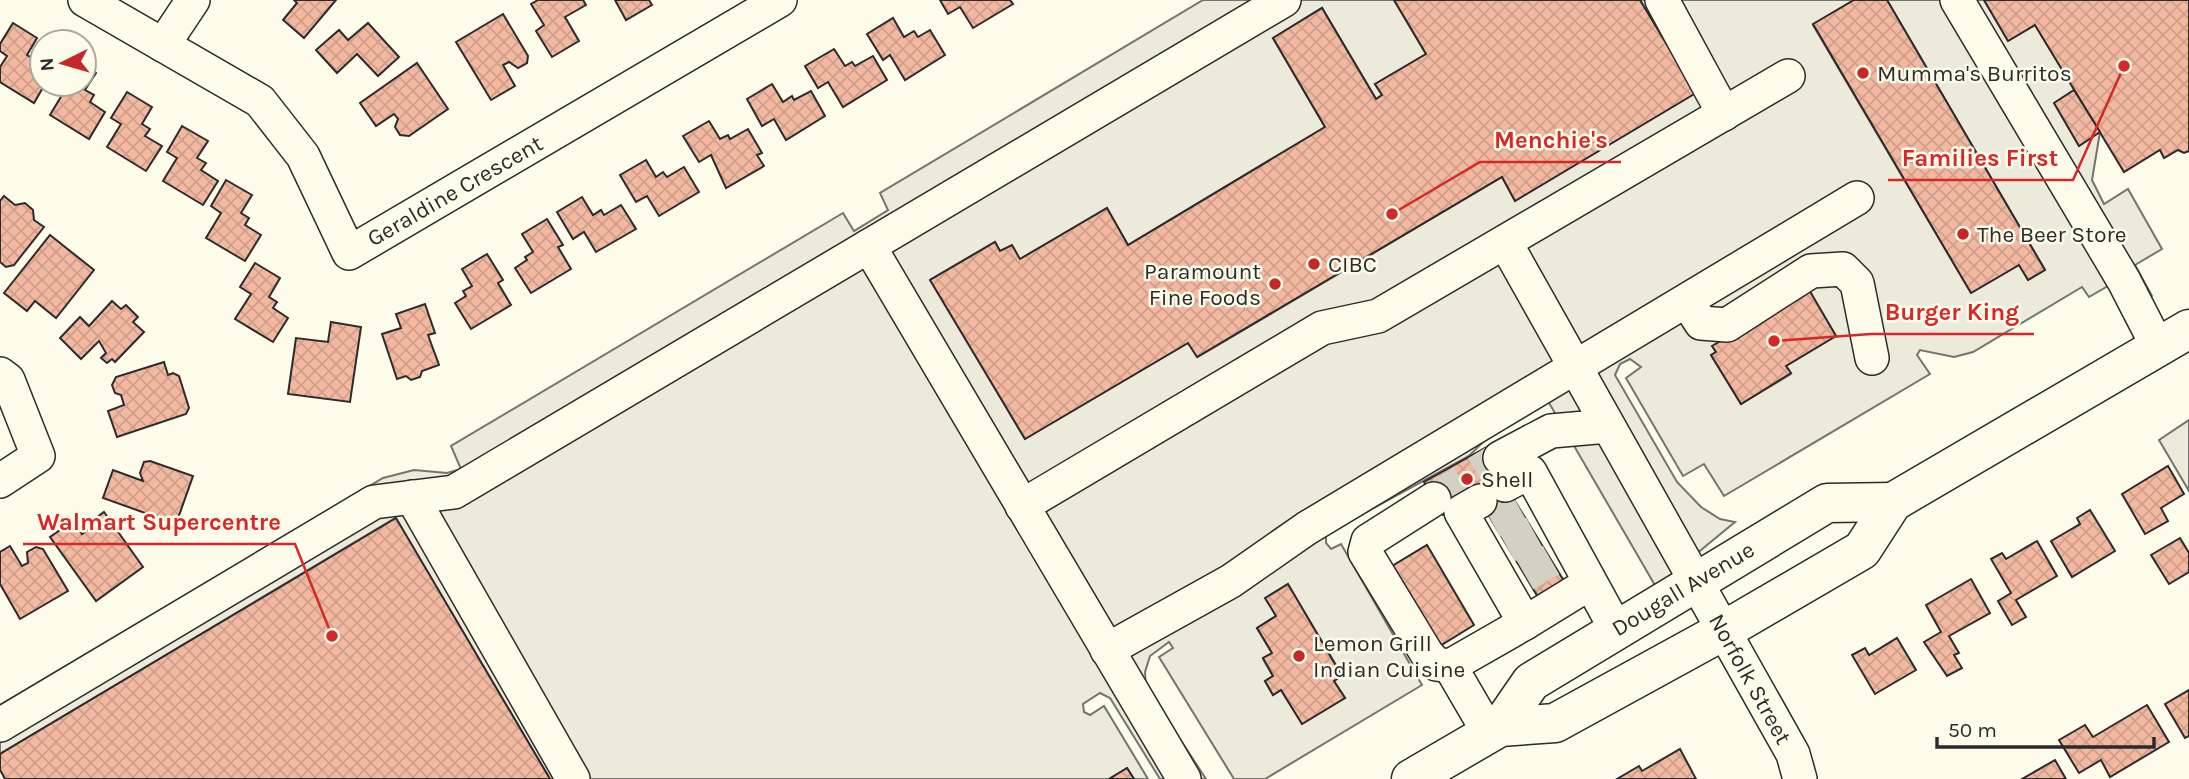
<svg xmlns="http://www.w3.org/2000/svg" width="2189" height="779" font-family="Karla,sans-serif">
  <defs>
    <pattern id="building-cross-hatch" width="8" height="8" patternUnits="userSpaceOnUse" patternTransform="scale(1.75)"><rect width="8" height="8" fill="#f2b8a0"/><path d="M0 0l8 8M0 8l8-8" fill="none" stroke="#d09e8a"/></pattern>
  </defs>
  <rect width="100%" height="100%" fill="#fdfbea"/>
  <g fill="#eceadb" stroke="#74746e" stroke-width="2" fill-rule="evenodd">
    <path d="M1203 0H1394L1426 54 1375 84 1382 95 1376 99 1322 8 1273 38 1325 127 1128 245 1107 209 1020 259 1000 251 995 242 931 279 1025 439 1188 343 1198 357 1502 177 1515 200 1695 93 1640 0H1854L1813 25 1971 293 2019 265 2028 280 2045 270 1887 0H1984L2008 41 2035 25 2100 132 2092 180 2104 204 2128 189 2162 249 2135 265 2152 296 2125 312 2115 282 2089 297 2082 287 1973 352 1954 357 1920 350 1917 355 1930 374 1724 496 1704 464 1683 476 1626 378 1641 367 1630 359 1620 364 1615 375 1677 482 1701 507 1720 519 1735 522 1656 587 1548 401 1495 430 1469 456 1326 534V543L1331 549 1341 544 1422 685 1265 779H1234L1159 657 1173 648 1169 642 1150 656 1145 672 1146 687 1206 779H1160L1110 698 1100 693 1083 704 1084 712 1090 715 1104 706 1148 779H1134L1127 768 1109 779H550L395 518 0 754V705L383 478 414 470 447 473 461 469 451 446 843 213 854 231 888 210 880 193ZM1807 288 1836 336 1786 366 1791 374 1741 404 1711 355 1716 352 1713 347ZM1288 585 1342 675 1334 681 1345 698 1302 724 1281 690 1273 695 1265 681 1273 676 1263 659 1272 653 1257 628 1276 616 1266 598Z"/>
    <polygon points="2189,420 2189,491 2159,440"/>
  </g>
  <g fill="url(#building-cross-hatch)" stroke="#2b2b2b" stroke-width="2">
    <polygon points="294,0 336,0 304,38 283,20 297,3"/>
    <polygon points="538,0 583,0 586,5 565,17 579,41 552,57 536,31 544,25 531,4"/>
    <polygon points="615,0 649,0 652,5 626,20"/>
    <polygon points="940,0 1010,0 1013,4 973,28 960,7 948,14"/>
    <polygon points="1394,0 1640,0 1696,93 1515,201 1502,177 1197,357 1188,343 1025,439 930,280 995,242 1000,251 1012,245 1020,259 1107,208 1128,245 1325,127 1273,38 1322,8 1376,99 1382,95 1375,84 1426,54"/>
    <polygon points="1854,0 1887,0 2045,270 2028,280 2019,265 1971,293 1813,24"/>
    <polygon points="1984,0 2189,0 2189,151 2184,153 2178,150 2164,158 2160,150 2124,172 2035,25 2008,41"/>
    <polygon points="503,14 528,56 527,63 518,68 509,62 503,65 515,86 491,100 456,42"/>
    <polygon points="893,18 904,37 914,31 918,37 930,30 945,55 905,80 890,55 883,60 867,34"/>
    <polygon points="13,23 37,38 27,55 37,61 32,68 42,74 42,84 45,84 34,103 0,82 0,67 7,56 0,51 0,44"/>
    <polygon points="368,23 399,57 378,76 357,54 337,73 316,50 339,30 348,40"/>
    <polygon points="834,49 845,66 852,62 855,66 873,56 887,80 843,107 828,82 818,88 805,66"/>
    <polygon points="417,63 448,109 409,136 400,135 395,127 398,119 394,114 376,126 360,103"/>
    <polygon points="84,65 96,73 85,90 94,95 90,102 105,112 89,139 50,115 65,90 56,84 84,84"/>
    <polygon points="772,84 783,102 792,96 794,100 811,91 825,116 786,140 774,119 762,126 747,99"/>
    <polygon points="2074,90 2100,132 2079,146 2054,103"/>
    <polygon points="127,92 152,107 142,124 150,129 145,136 162,146 146,171 107,147 121,124 111,118"/>
    <polygon points="709,121 720,139 728,135 730,139 748,129 762,153 757,155 764,166 726,188 711,155 699,162 683,136"/>
    <polygon points="182,126 208,141 197,158 206,163 201,170 218,181 203,205 163,181 177,158 167,152"/>
    <polygon points="646,160 656,177 663,172 667,177 684,167 699,192 659,216 647,196 636,202 620,175"/>
    <polygon points="226,180 252,195 241,213 249,218 245,225 261,235 245,261 206,238 221,213 211,206"/>
    <polygon points="4,196 15,205 25,203 33,210 34,220 44,227 14,265 6,267 0,262 0,201"/>
    <polygon points="582,197 593,215 601,210 604,215 621,205 636,229 596,252 584,232 573,239 557,212"/>
    <polygon points="547,219 563,245 558,247 571,269 531,293 515,268 527,260 525,257 533,252 522,234"/>
    <polygon points="50,235 94,270 56,318 35,301 27,311 4,293"/>
    <polygon points="487,254 503,280 498,283 511,305 471,329 455,303 466,296 463,291 472,286 462,269"/>
    <polygon points="255,263 280,278 269,297 277,302 273,308 288,318 273,342 235,319 251,294 240,287"/>
    <polygon points="1808,288 1836,336 1786,366 1791,373 1741,404 1711,355 1716,352 1712,346"/>
    <polygon points="112,301 121,309 126,305 138,317 133,322 144,332 115,362 112,359 107,363 101,358 106,353 99,341 81,359 60,338 80,317 89,326"/>
    <polygon points="425,304 435,333 428,335 439,365 422,371 420,377 411,380 406,376 397,379 382,334 401,328 396,314"/>
    <polygon points="331,322 361,327 350,402 288,394 296,338 328,342"/>
    <polygon points="164,362 168,375 173,373 179,376 189,408 186,414 117,437 108,411 124,405 121,395 115,393 112,385 116,377"/>
    <polygon points="1492,444 1511,476 1443,515 1424,482"/>
    <polygon points="150,461 193,476 176,524 103,498 113,470 143,481 140,473 144,462"/>
    <polygon points="2168,466 2184,494 2161,508 2168,521 2145,534 2122,494"/>
    <polygon points="1505,485 1564,581 1538,597 1480,501"/>
    <polygon points="2090,510 2115,551 2072,577 2051,541 2080,524 2077,518"/>
    <polygon points="104,512 143,567 96,601 50,537 73,521 82,534 92,527 89,523"/>
    <polygon points="396,518 550,779 5,779 0,770 0,754"/>
    <polygon points="2180,538 2189,553 2189,572 2169,584 2151,555"/>
    <polygon points="2037,541 2057,576 2016,600 2026,617 2012,625 1998,601 2011,593 1991,559 2002,553 2006,559"/>
    <polygon points="1427,545 1474,625 1435,649 1387,569"/>
    <polygon points="10,546 22,566 28,563 27,552 36,547 43,549 68,591 20,619 0,584 0,552"/>
    <polygon points="1971,579 1990,613 1949,636 1959,653 1954,655 1962,668 1947,676 1924,642 1941,632 1926,605"/>
    <polygon points="1288,584 1342,676 1334,681 1345,698 1302,724 1281,690 1273,695 1265,681 1273,676 1263,658 1272,653 1257,628 1276,616 1265,598"/>
    <polygon points="1897,638 1916,670 1875,694 1852,655 1865,648 1869,655"/>
    <polygon points="2189,690 2189,736 2185,738 2165,704"/>
    <polygon points="2147,705 2169,742 2110,777 2101,760 2079,773 2059,740 2085,725 2093,737"/>
    <polygon points="1680,749 1696,779 1617,779 1639,766 1642,771"/>
    <polygon points="2055,760 2066,779 2022,779"/>
    <polygon points="1127,768 1134,779 1109,779"/>
  </g>
  <g fill="none" stroke-linecap="round" stroke-linejoin="round">
    <g stroke="#d3d1c4" stroke-width="33" stroke-dasharray="33 17" stroke-linecap="butt">
      <polyline points="1434,499 1500,458"/>
      <polyline points="1492,522 1519,507"/>
      <polyline points="1507,547 1534,532"/>
      <polyline points="1525,575 1551,560"/>
    </g>
    <defs>
      <g id="minor">
        <polyline points="85,0 260,101 303,156 349,253 780,0"/>
        <polyline points="1662,0 1724,114"/>
        <polyline points="1957,0 2124,281 2158,347"/>
        <polyline points="163,45 193,0"/>
        <polyline points="1505,242 1793,754 1800,779"/>
        <polyline points="869,246 1184,779"/>
        <polyline points="1687,301 1701,323 1727,325 1811,271 1843,269 1857,283 1872,358"/>
        <polyline points="0,374 8,380 38,456 0,481"/>
        <polyline points="1500,458 1551,431 1608,426"/>
        <polyline points="1505,485 1530,472 1616,629"/>
        <polyline points="412,497 573,779"/>
        <polyline points="1434,499 1368,541 1365,552 1427,654 1436,664 1450,666"/>
        <polyline points="1480,501 1461,512 1525,623 1590,583"/>
        <polyline points="1022,506 1322,328 1378,316 1788,76"/>
        <polyline points="1107,650 1231,581 1307,528 1857,198"/>
        <polyline points="0,725 374,502 454,492 1284,0"/>
        <polyline points="1489,733 1450,666 1525,623"/>
      </g>
      <g id="major">
        <polyline points="1500,727 1531,682 1827,503 1893,502"/>
        <polyline points="1411,779 1500,727 1555,723 1723,631 1862,550 1893,502 2189,329"/>
      </g>
    </defs>
    <use href="#minor" stroke="#2b2b2b" stroke-width="36"/>
    <use href="#major" stroke="#2b2b2b" stroke-width="41"/>
    <use href="#minor" stroke="#fdfbea" stroke-width="33"/>
    <use href="#major" stroke="#fdfbea" stroke-width="38"/>
  </g>
  <g fill="#c62828" stroke="#fdfbea" stroke-width="2.5">
    <circle cx="1863" cy="73" r="7"/>
    <circle cx="1963" cy="234" r="7"/>
    <circle cx="1314" cy="264" r="7"/>
    <circle cx="1275" cy="284" r="7"/>
    <circle cx="1467" cy="479" r="7"/>
    <circle cx="1299" cy="656" r="7"/>
  </g>
  <g text-anchor="middle" dominant-baseline="central" stroke-width="5" stroke-linejoin="round" paint-order="stroke">
    <g font-size="23" fill="#2b2b2b" stroke="#fdfbea" text-anchor="start">
      <text x="1877" y="73">Mumma's Burritos</text>
      <text x="1977" y="234">The Beer Store</text>
      <text x="1328" y="264">CIBC</text>
      <text x="1261" y="271" text-anchor="end">Paramount<tspan x="1261" dy="26">Fine Foods</tspan></text>
      <text x="1481" y="479">Shell</text>
      <text x="1313" y="643">Lemon Grill<tspan x="1313" dy="26">Indian Cuisine</tspan></text>
    </g>
    <g font-size="23" fill="#2b2b2b" stroke="#fdfbea">
      <text transform="translate(455 191) rotate(-30)">Geraldine Crescent</text>
      <text transform="translate(1683 589) rotate(-31)">Dougall Avenue</text>
      <text transform="translate(1750 679) rotate(61)">Norfolk Street</text>
    </g>
  </g>
  <path fill="none" stroke="#d62828" stroke-width="2.5" d="M1392 214L1480 162H1621M2124 66L2073 180H1888M1774 341L1871 334H2034M332 636L295 544H23"/>
  <g fill="#d62828" stroke="#fdfbea" stroke-width="2.5">
    <circle cx="1392" cy="214" r="7"/>
    <circle cx="2124" cy="66" r="7"/>
    <circle cx="1774" cy="341" r="7"/>
    <circle cx="332" cy="636" r="7"/>
  </g>
  <g font-size="24" text-anchor="middle" font-weight="bold" fill="#d62828" stroke="#fdfbea" stroke-width="5" stroke-linejoin="round" paint-order="stroke">
    <text x="1551" y="148">Menchie's</text>
    <text x="1980" y="166">Families First</text>
    <text x="1952" y="320">Burger King</text>
    <text x="159" y="530">Walmart Supercentre</text>
  </g>
  <g transform="translate(63 63) rotate(265)"><circle r="33" fill="#fdfbea" stroke="#a9a89e" stroke-width="2"/>
  <path d="M0-5L12 26L0 18L-12 26Z" fill="#c62828"/>
  <text y="-10" font-size="19" font-weight="bold" text-anchor="middle" fill="#2b2b2b">N</text>
  </g>
  <path d="M1937 737v10h217v-10" fill="none" stroke="#2b2b2b" stroke-width="3.5"/>
  <text x="1948" y="737" font-size="21" fill="#2b2b2b" stroke="#fdfbea" stroke-width="5" paint-order="stroke">50 m</text>
</svg>
